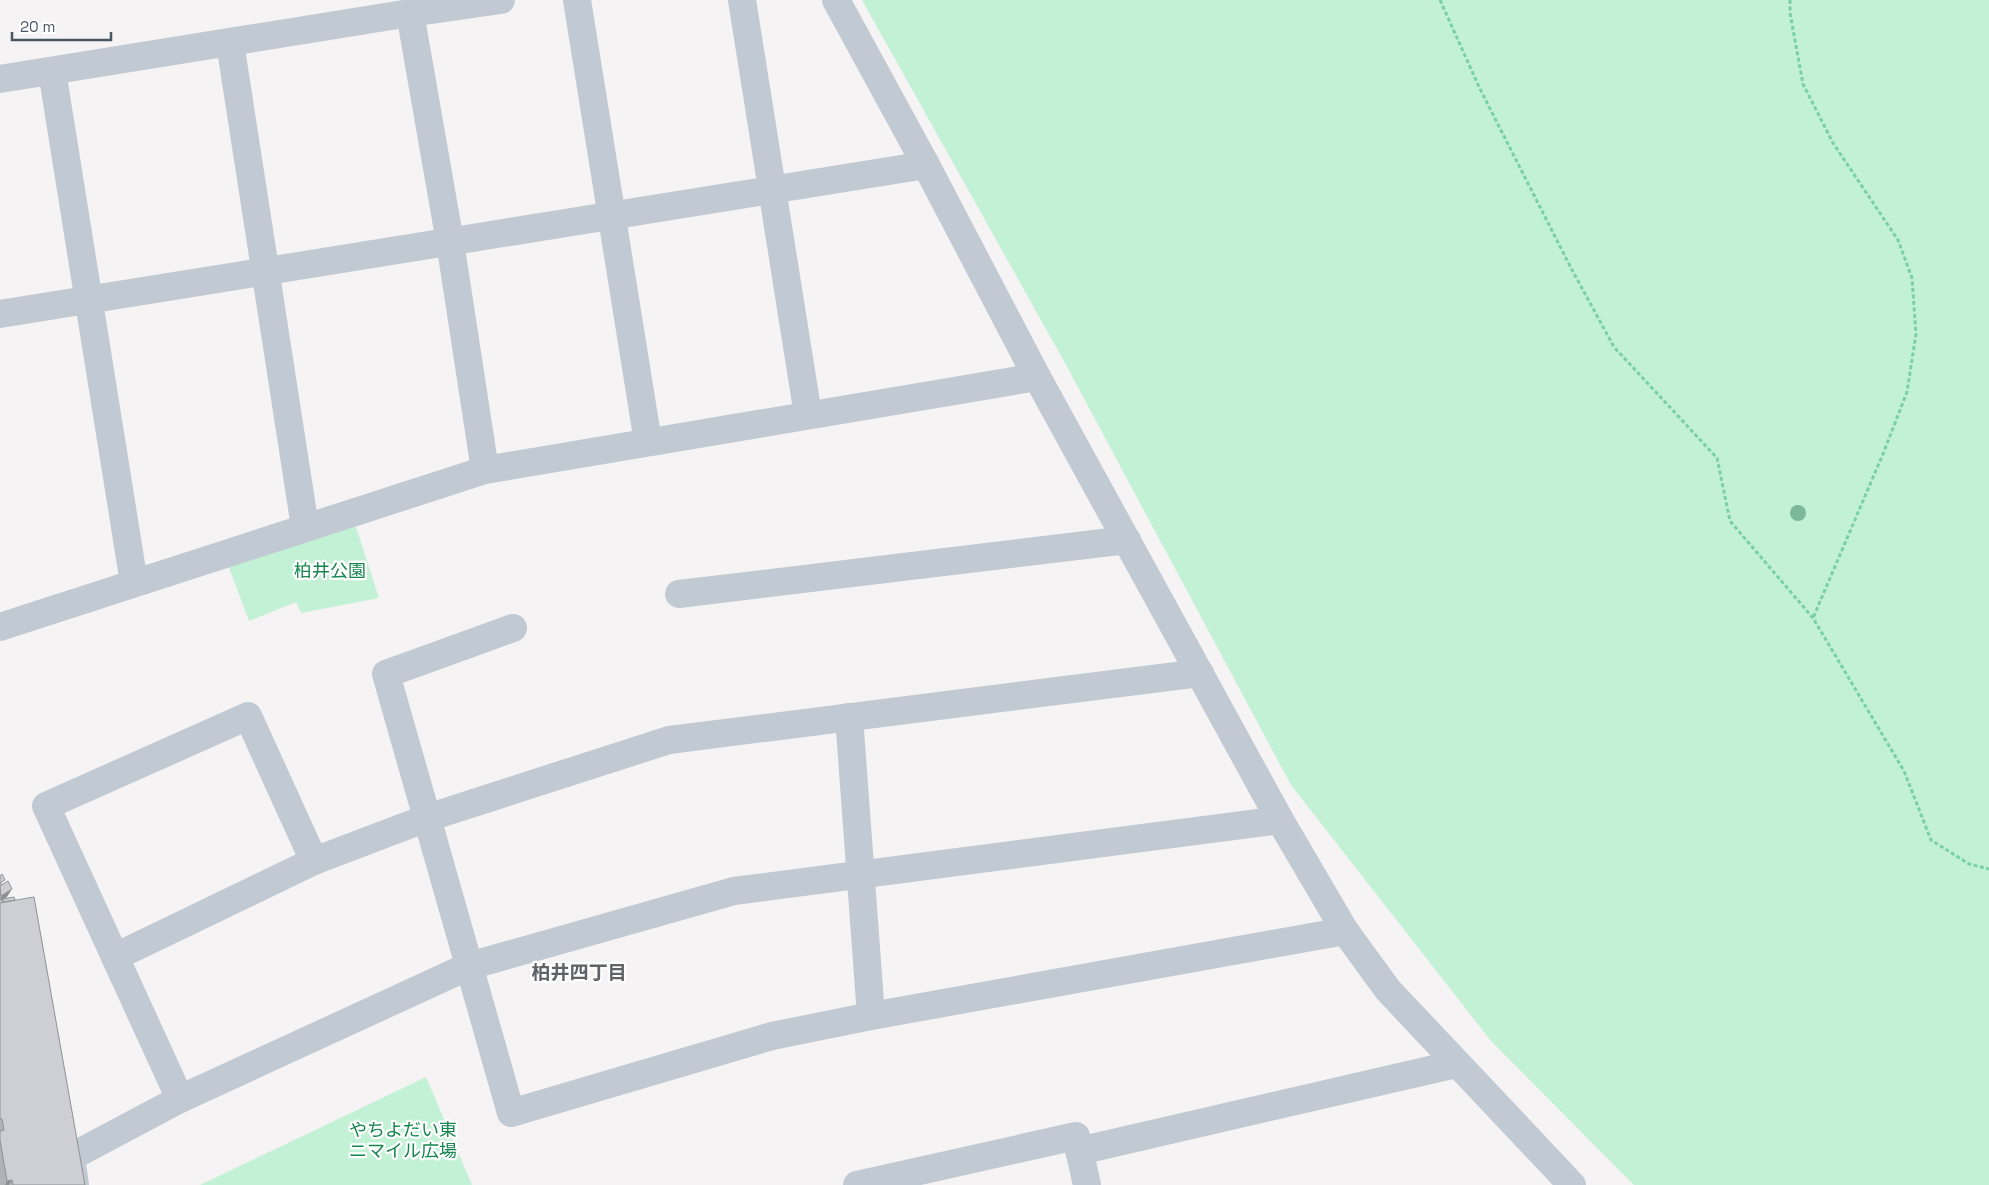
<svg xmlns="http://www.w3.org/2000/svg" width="1989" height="1185" font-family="'Space Grotesk','Noto Sans JP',sans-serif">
  <rect width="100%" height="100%" fill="#f5f3f3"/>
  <g fill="#c3f1d5">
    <polygon points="862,0 1989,0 1989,1185 1634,1185 1491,1041 1291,785 1065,363"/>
    <polygon points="355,524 379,598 301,613 296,602 249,621 228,565"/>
    <polygon points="426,1077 472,1185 200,1185"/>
  </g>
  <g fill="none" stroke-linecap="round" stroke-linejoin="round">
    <g stroke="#7ad0a6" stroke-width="3" stroke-dasharray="4 2.5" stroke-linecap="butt">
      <polyline points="1440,0 1480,89 1571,268 1614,347 1717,458 1730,521 1813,618 1904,771 1931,840 1969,864 1989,869"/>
      <polyline points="1790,0 1790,13 1803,84 1833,143 1898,240 1912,278 1916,334 1907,392 1883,454 1813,618"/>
    </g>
    <g stroke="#c1cad2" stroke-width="28">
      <polyline points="577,0 648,442"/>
      <polyline points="742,0 808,415"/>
      <polyline points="836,0 926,165 1037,377 1280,820 1345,931 1388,990 1572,1185"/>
      <polyline points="410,13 450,242 485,470"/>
      <polyline points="230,43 305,527"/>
      <polyline points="52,71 134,583"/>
      <polyline points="0,79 410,13 501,0"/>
      <polyline points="0,314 926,165"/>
      <polyline points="679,594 1127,540"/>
      <polyline points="0,627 485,470 1037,377"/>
      <polyline points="513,628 386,674 511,1113 772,1036 871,1016 1345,931"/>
      <polyline points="849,717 871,1016"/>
      <polyline points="115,957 314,861 427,818 669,740 1200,673"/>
      <polyline points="180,1099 46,806 248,716 314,861"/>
      <polyline points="1079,1151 1456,1064"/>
      <polyline points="75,1185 71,1157 180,1099 469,966 734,891 1280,820"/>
      <polyline points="857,1185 1076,1136 1087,1185"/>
    </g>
  </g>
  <circle fill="#7bb799" cx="1798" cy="513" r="8"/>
  <polygon fill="#b0b2b7" points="0,876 2,885 7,897 3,899 85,1185 0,1185 0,903 2,899 0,901"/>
  <g fill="#909195">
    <polygon points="12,889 7,897 0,901 1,896"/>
    <polygon points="12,1180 9,1185 5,1185 7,1181"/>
  </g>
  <g fill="#cdcfd5" stroke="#909195">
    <polygon points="2,874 5,880 0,883 0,876"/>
    <polygon points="8,881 12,889 1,896 0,886"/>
    <polygon points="14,897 15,900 3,902 3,899"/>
    <polygon points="34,897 85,1185 13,1185 12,1180 7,1181 0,1140 0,1131 4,1130 2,1119 0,1119 0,903"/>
  </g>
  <g text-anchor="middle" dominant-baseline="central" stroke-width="4.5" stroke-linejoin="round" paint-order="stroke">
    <g font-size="18" fill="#17864f" stroke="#fff">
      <text x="330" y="570">柏井公園</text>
      <text x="403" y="1129">やちよだい東<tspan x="403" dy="21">ニマイル広場</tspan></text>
    </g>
    <g font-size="19" font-weight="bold" fill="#5f6368" stroke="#fff">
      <text x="579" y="972">柏井四丁目</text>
    </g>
  </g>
  <path d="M12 32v8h99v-8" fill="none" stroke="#4a5661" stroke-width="2.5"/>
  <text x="20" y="32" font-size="15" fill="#4a5661" stroke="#ffffff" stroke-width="4" paint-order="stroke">20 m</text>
</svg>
